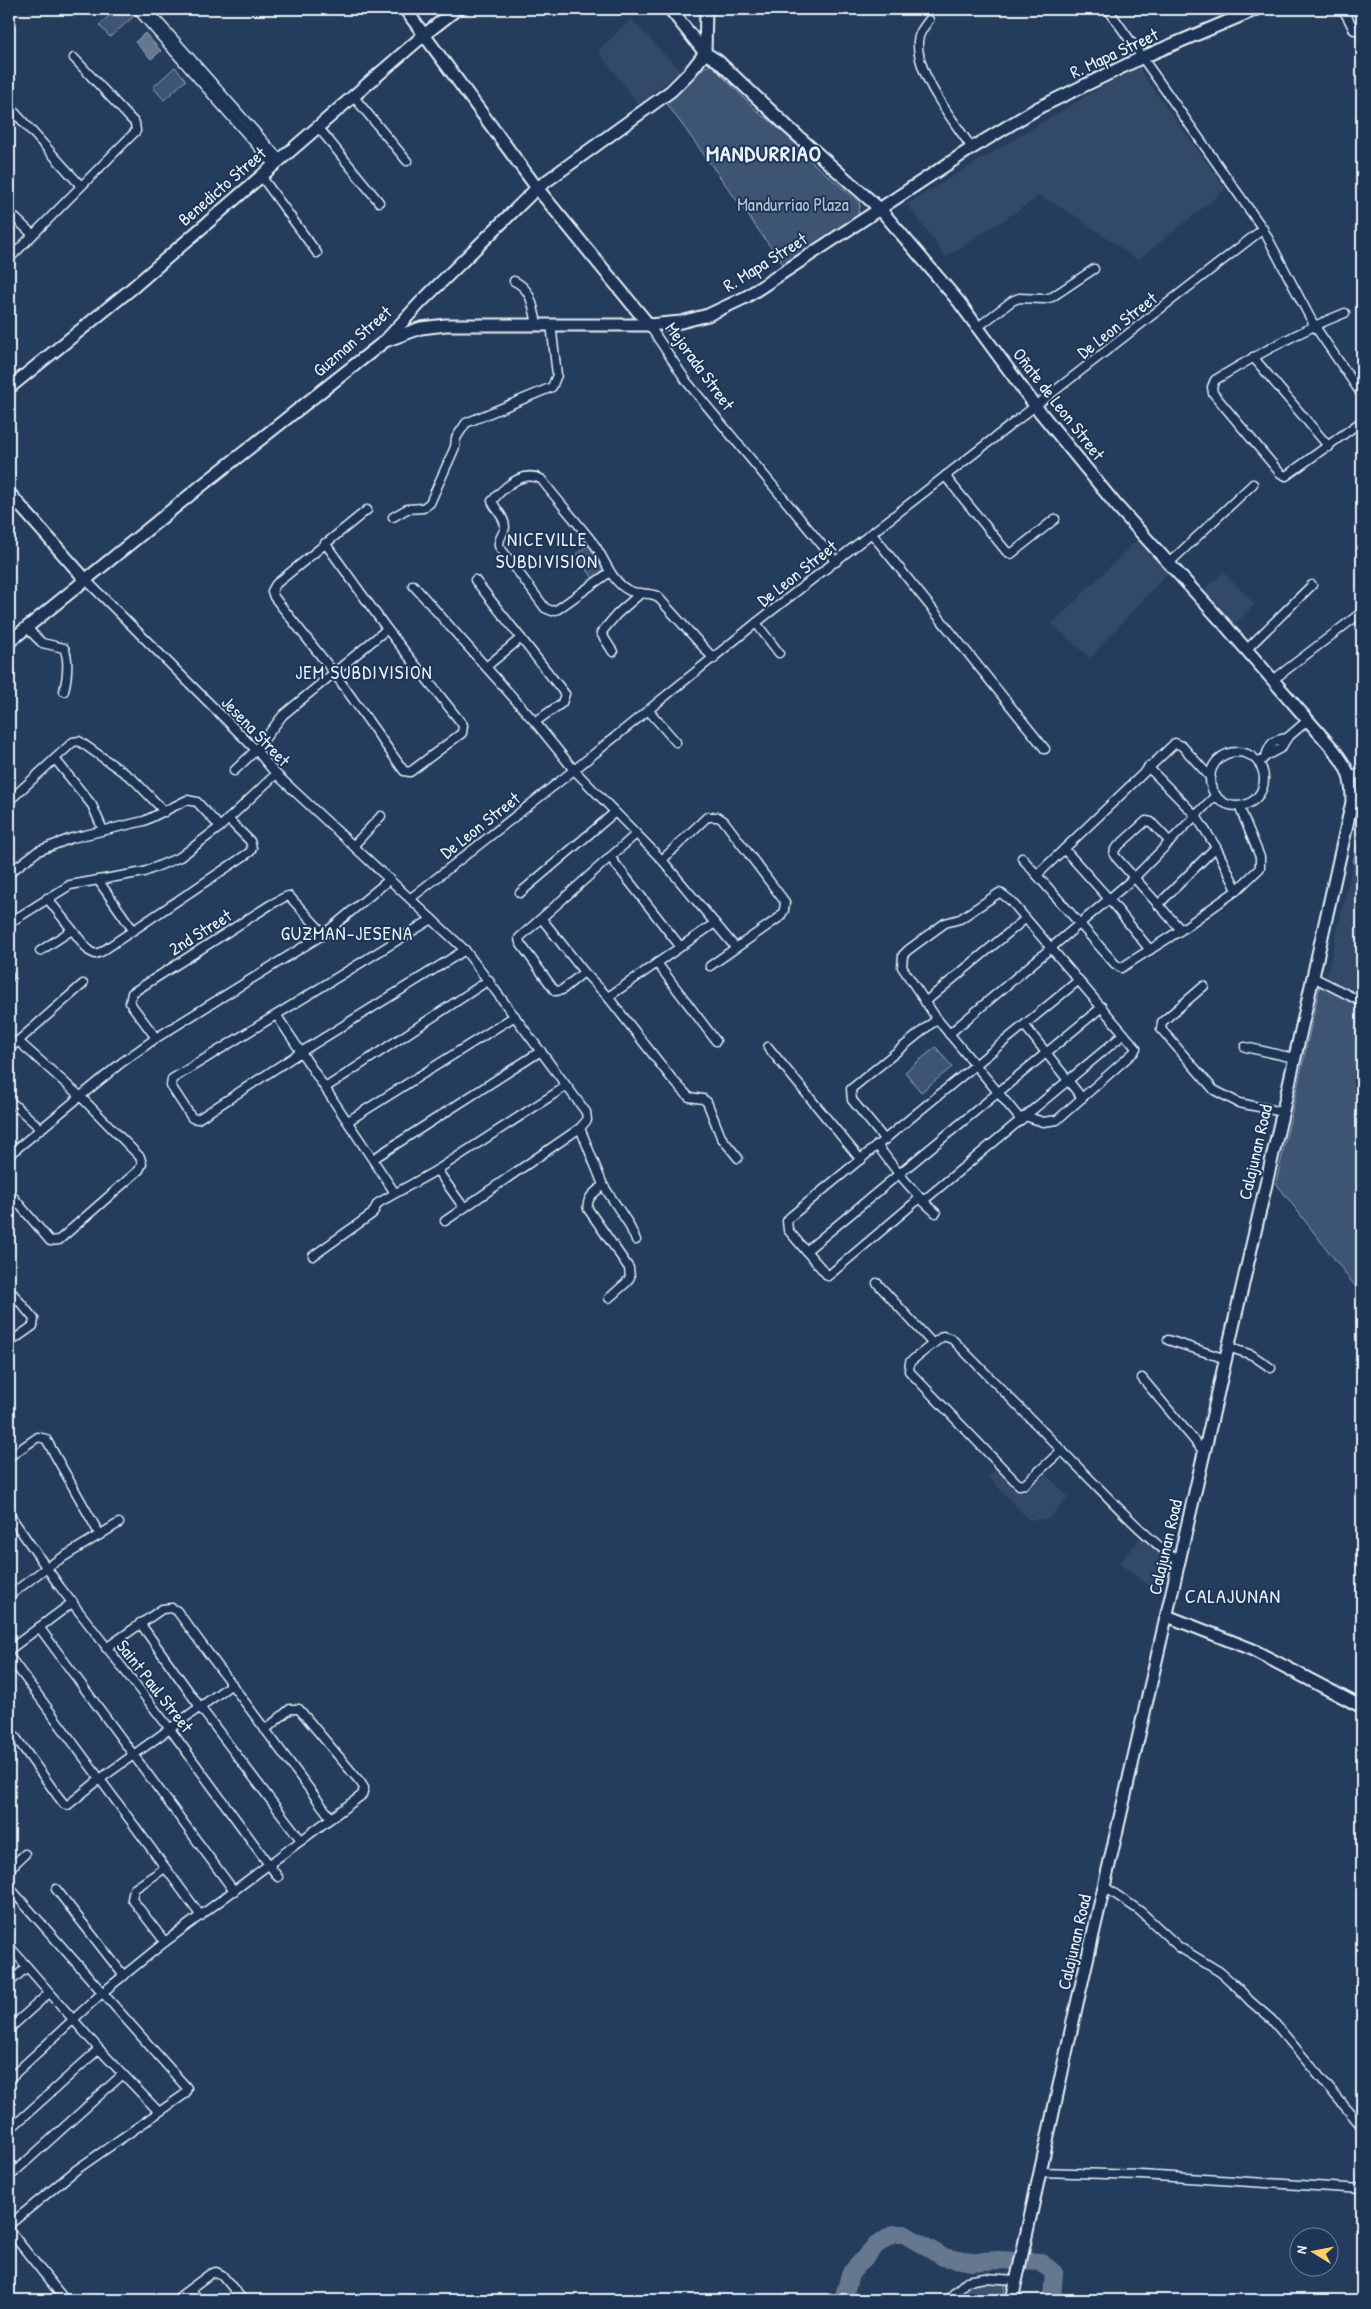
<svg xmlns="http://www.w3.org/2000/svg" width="1371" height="2309" font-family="'Patrick Hand',sans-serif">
  <rect width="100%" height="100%" fill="#253d5d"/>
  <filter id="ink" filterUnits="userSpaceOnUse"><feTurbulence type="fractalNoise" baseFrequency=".02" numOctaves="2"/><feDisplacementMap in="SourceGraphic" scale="10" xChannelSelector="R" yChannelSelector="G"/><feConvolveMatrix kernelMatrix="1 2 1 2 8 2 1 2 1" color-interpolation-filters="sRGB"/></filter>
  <g filter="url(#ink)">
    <g fill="#334a68">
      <polygon points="631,19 680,71 639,105 598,51"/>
      <polygon points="1139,64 1143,75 1226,189 1138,260 1071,213 1040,196 946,257 907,204"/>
      <polygon points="1139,538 1168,572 1090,658 1052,624"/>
      <polygon points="1223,572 1255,604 1233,626 1201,593"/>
      <polygon points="1353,863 1362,870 1362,998 1326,979"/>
      <polygon points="999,1467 1024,1493 1046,1474 1068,1497 1048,1519 1029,1520 988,1476"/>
      <polygon points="1142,1537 1167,1559 1159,1594 1119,1563"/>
    </g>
    <g fill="#3e5472" stroke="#93a2b5">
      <polygon points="117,9 125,9 133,17 110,37 99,25"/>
      <polygon points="711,65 719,70 719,73 763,117 766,117 801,149 800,152 859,202 860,206 858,215 783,264 665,101 705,67"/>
      <polygon points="175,67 186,80 164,100 153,87"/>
      <polygon points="589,545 605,569 593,578 576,554"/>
      <polygon points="1362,822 1362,870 1353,863"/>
      <polygon points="1320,985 1362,1008 1362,1295 1276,1183"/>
      <polygon points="936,1047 952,1067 921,1092 905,1072"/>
      <polygon points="1006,2282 1003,2300 950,2300 969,2283"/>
    </g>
    <polygon fill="#657890" stroke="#99a8ba" points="145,33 161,51 151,59 135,42"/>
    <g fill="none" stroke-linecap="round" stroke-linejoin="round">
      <polyline stroke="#657890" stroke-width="18" points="843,2300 850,2274 875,2246 894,2234 904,2234 943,2257 971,2262 998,2260 1041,2262 1054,2273 1052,2300"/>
      <defs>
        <g id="street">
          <polyline points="137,9 274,165"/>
          <polyline points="147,9 280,160"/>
          <polyline points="1108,9 1263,229 1314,325 1362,395"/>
          <polyline points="1343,9 1354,30 1362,29"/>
          <path d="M929 20C924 27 919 32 918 41 916 75 953 120 972 148"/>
          <polyline points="354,97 407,161"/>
          <polyline points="9,106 81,186"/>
          <polyline points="318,127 379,202"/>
          <polyline points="261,176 317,253"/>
          <polyline points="9,212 32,234"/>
          <polyline points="9,259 136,131 135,123 129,117 74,58"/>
          <path d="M514 281C532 289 533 307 537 324"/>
          <path d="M1345 313C1299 331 1257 355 1215 380L1212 387 1213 393 1280 473 1286 476 1362 421"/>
          <polyline points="649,325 687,382 836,562"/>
          <polyline points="978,327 1012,301 1019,298 1044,299 1052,297 1094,269"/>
          <polyline points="1253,357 1329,447"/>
          <polyline points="945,476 1006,551 1011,554 1055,519"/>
          <polyline points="393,517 407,509 423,508 430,503 455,447 456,438 466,423 552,387 557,375 551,324"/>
          <polyline points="872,534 1045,749"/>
          <polyline points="325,543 387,629 463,725 462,733 410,772 404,771 335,674 274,597 272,591 276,584 367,510"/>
          <polyline points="1168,564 1253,484"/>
          <path d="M610 572 558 609 552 611 545 608 499 546C498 538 504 534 505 527 505 517 495 509 492 501 504 487 523 470 541 479 558 501 577 522 594 544 605 559 611 581 628 590 637 595 648 592 657 596L714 659"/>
          <polyline points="85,579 256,750 276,774 465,950 586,1112 587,1120 580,1128 445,1221"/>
          <polyline points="475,580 565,694 562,703 535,722"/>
          <polyline points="413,585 535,722 574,770 662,860 735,947"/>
          <polyline points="756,623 779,653"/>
          <path d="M27 628 42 643 64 648C70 661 67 678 64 691"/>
          <polyline points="1246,650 1312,585"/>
          <polyline points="613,652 601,633 617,614 641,593"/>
          <polyline points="486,667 521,638"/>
          <polyline points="1273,680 1362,612"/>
          <polyline points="649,711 676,742"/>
          <circle cx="1237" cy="779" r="27"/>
          <path d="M1266 756C1270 743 1273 740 1287 738"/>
          <polyline points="55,759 92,805 103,830"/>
          <polyline points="1259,763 1266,756 1281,748 1287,738 1308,720"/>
          <polyline points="1148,767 1196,816 1216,847 1237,890"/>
          <polyline points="234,771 256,750 283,715 387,629"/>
          <polyline points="1350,778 1362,771"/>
          <polyline points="9,801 73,742 79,741 133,779 165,812"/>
          <polyline points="1170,842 1151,822 1146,821 1115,849 1114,855 1181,930"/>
          <polyline points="354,845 381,816"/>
          <polyline points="1064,849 1109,899 1150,950"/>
          <polyline points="610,857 680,946"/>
          <polyline points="1022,858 1115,964 1121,968 1181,930 1237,890 1260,868 1260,857 1239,806"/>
          <polyline points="662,860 707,817 718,817 724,821 785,902 784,910 780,917 710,966"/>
          <polyline points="9,873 38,851 72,838 144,821 187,800 197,802 220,827"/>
          <polyline points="1037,875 1175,743 1182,746 1211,778"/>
          <polyline points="98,880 133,930"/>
          <polyline points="520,893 614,813"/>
          <polyline points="47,898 89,951 95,954 101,952 250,852 252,848 250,841 228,819"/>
          <polyline points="411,898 574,770 756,623 1263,229"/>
          <polyline points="1158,905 1216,847"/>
          <polyline points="432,919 172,1079 171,1086 192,1118 198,1119 301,1052 465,950"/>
          <polyline points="542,919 584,972 608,997 672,1079 689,1097 703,1099 707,1102 721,1137 738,1158"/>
          <polyline points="9,923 70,885 144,872 180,857 220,827 276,774"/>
          <polyline points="40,951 72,930"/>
          <polyline points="657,963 716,1041"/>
          <polyline points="584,972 562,990 555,991 520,943 519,938 635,835"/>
          <polyline points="9,975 9,978"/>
          <polyline points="1313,977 1362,1002"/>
          <polyline points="1079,980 790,1217 787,1221 788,1230 806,1251 899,1174 923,1201 1124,1034"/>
          <polyline points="1204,986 1162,1022 1161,1029 1214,1090 1239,1103 1283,1112"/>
          <polyline points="608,997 715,923"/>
          <polyline points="925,1002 1025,919"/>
          <polyline points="277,1016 395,1193"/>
          <polyline points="1025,1026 1082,1098"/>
          <polyline points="949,1034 1135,877 1216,795"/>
          <polyline points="156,1038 130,1003 132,993 270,905 285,897 289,896 324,934"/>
          <polyline points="768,1047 861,1160"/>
          <polyline points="1245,1047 1294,1058"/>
          <polyline points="9,1049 83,984"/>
          <polyline points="325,1088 489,980"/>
          <polyline points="9,1100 40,1128"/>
          <polyline points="1021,1120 937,1019 902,967 903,955 908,950 945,923 960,919 999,893 1002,894 1011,901 1136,1048 1134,1052 1057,1120 1043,1122 1025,1116"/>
          <polyline points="348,1121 515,1016"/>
          <polyline points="580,1128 603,1185 628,1223 636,1240"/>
          <polyline points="885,1140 852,1100 851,1089 937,1019"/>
          <polyline points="877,1145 899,1174 1102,1007"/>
          <polyline points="9,1155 121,1063 156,1038 324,934 390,879"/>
          <polyline points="373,1159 541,1051"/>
          <polyline points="437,1170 464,1208"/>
          <path d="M603 1185C595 1193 586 1197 588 1209L629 1268 630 1277 626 1283 609 1298"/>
          <polyline points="9,1192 50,1241 59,1240 139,1170 142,1164 140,1157 81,1097 18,1041"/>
          <polyline points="923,1201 936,1213"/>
          <polyline points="806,1251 828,1276 920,1198"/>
          <polyline points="313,1256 372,1214 378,1203 437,1170 565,1087"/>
          <polyline points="877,1283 933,1344"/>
          <polyline points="9,1289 34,1319 33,1326 9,1343"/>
          <polyline points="1168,1340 1226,1359"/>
          <polyline points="1228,1347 1252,1355 1271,1368"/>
          <polyline points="1142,1378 1204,1452"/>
          <path d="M1062 1450 1025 1484 1019 1485 909 1371 910 1362 943 1336 952 1339C995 1383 1038 1426 1081 1470 1113 1502 1143 1535 1179 1562"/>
          <polyline points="9,1457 38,1437 46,1439 100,1535"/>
          <polyline points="9,1514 60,1587 170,1729 278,1877"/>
          <polyline points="9,1596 47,1567 119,1523"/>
          <polyline points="140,1623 200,1707 301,1840"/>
          <polyline points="39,1627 234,1891"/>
          <polyline points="106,1648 162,1609 172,1608 177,1611 331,1818"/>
          <polyline points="9,1650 73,1602"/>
          <polyline points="9,1656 201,1916"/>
          <polyline points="9,1728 57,1795 64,1804 68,1805 100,1779 232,1684"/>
          <polyline points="165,1868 134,1889 132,1899 165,1942"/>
          <polyline points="9,1869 25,1854"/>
          <polyline points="9,1887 187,2088 185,2094 76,2170 9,2225"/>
          <polyline points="1105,1887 1140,1911 1179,1947 1220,1972 1237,1987 1250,2001 1272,2020 1362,2127"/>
          <polyline points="56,1889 124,1976"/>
          <polyline points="9,1946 99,2049 158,2111"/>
          <polyline points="9,1983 27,1967"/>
          <polyline points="9,2029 49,1993"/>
          <polyline points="9,2079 102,1993 165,1942 362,1795 364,1788 361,1783 299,1709 290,1709 265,1730"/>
          <polyline points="9,2130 99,2049"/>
          <polyline points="1040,2172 1141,2175 1362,2189"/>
          <polyline points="9,2177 123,2074"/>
          <polyline points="9,2230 65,2300"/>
          <polyline points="190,2289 199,2300"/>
          <polyline points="9,2296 13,2300"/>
          <polyline points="175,2300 210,2274 216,2272 222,2275 243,2300"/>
          <polyline points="947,2300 967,2281 985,2278 1016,2280"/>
        </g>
        <g id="secondary">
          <polyline points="405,9 537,188 649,325"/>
          <path d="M670 9 705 53 718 61 790 129 880 209 959 302 1036 407 1116 505 1224 624 1333 749C1348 768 1352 777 1352 802L1287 1093 1076 2008 1012 2300"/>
          <polyline points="705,53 706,9"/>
          <polyline points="385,341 421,328 446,325 649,325 681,322 708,315 746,297 972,148 1038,108 1143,57 1257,9"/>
          <polyline points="9,388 130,290 424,35 457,9"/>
          <polyline points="9,493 85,579"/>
          <polyline points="9,642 201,486 385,341 420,303 537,188 671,91 690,72 705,53"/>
          <polyline points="1167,1616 1251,1649 1362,1707"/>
        </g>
      </defs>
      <use href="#street" stroke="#e8f1f8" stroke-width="11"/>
      <use href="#secondary" stroke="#e8f1f8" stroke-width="15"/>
      <use href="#street" stroke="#1d3557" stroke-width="8"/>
      <use href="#secondary" stroke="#1d3557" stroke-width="11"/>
    </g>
  </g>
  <g text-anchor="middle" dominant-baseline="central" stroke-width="4" stroke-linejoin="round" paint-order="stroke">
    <g font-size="18" fill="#e8f1f8" stroke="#1d3557">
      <text transform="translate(1114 53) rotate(-25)">R. Mapa Street</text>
      <text transform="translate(222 186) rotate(-41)">Benedicto Street</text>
      <text transform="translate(765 262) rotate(-32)">R. Mapa Street</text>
      <text transform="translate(1117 325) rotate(-38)">De Leon Street</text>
      <text transform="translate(352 341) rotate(-41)">Guzman Street</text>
      <text transform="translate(700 366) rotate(54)">Mejorada Street</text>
      <text transform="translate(1059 404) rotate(52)">Oñate de Leon Street</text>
      <text transform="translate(797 573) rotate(-38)">De Leon Street</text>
      <text transform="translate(256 731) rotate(46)">Jesena Street</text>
      <text transform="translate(480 825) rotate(-38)">De Leon Street</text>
      <text transform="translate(200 932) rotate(-32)">2nd Street</text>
      <text transform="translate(1255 1152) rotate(-77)">Calajunan Road</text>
      <text transform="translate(1165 1547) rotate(-77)">Calajunan Road</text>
      <text transform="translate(155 1686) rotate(52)">Saint Paul Street</text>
      <text transform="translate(1074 1942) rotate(-77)">Calajunan Road</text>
    </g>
    <g font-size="18" fill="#b5c2d0" stroke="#1d3557">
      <text x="793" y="204">Mandurriao Plaza</text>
    </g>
    <g font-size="19" letter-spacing="1" fill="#e8f1f8" stroke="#1d3557">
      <text x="547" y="539">NICEVILLE<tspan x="547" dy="22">SUBDIVISION</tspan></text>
      <text x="364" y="672">JEM SUBDIVISION</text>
      <text x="347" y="933">GUZMAN-JESENA</text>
    </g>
    <g font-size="20" letter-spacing="1" fill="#e8f1f8" stroke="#1d3557">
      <text x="1233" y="1595">CALAJUNAN</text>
    </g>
    <g font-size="22" font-weight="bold" letter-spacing="1" fill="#e8f1f8" stroke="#1d3557">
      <text x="764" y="153">MANDURRIAO</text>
    </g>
  </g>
  <rect width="1371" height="2309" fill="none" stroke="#1d3557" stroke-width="30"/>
  <rect x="15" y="15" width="1341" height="2279" fill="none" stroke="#e8f1f8" stroke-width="2" filter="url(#ink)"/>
  <g transform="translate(1314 2252) rotate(280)"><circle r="24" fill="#1d3557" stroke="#6e8097"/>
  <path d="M0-4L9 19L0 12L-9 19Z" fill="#ffd166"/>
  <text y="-8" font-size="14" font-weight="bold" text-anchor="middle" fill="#e8f1f8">N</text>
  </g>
</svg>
